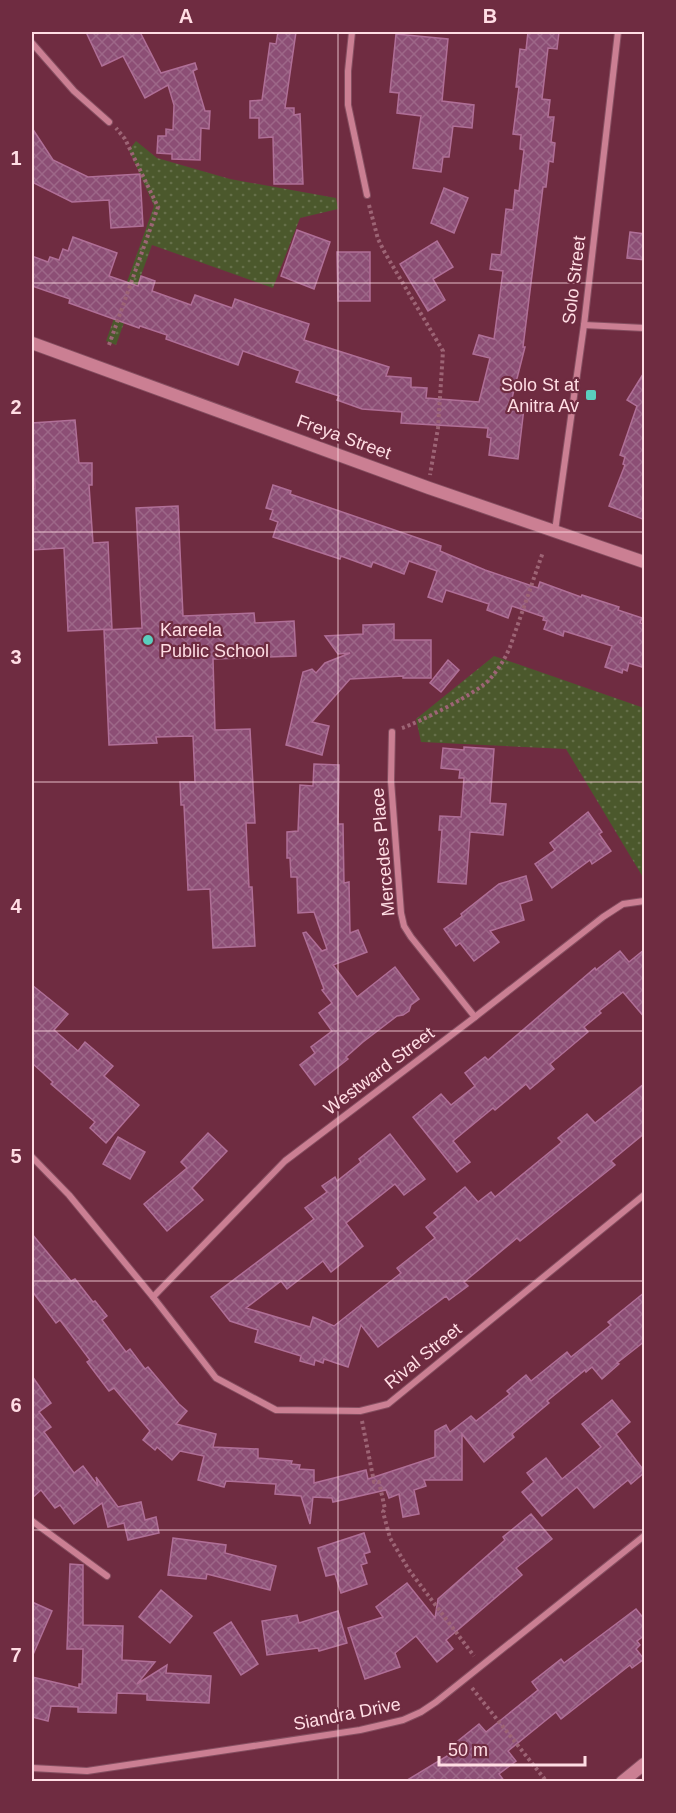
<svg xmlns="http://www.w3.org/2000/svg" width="676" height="1813" font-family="Helvetica,sans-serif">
  <defs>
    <pattern id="grass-dots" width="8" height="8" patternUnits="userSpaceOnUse" patternTransform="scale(1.5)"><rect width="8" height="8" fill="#4b582c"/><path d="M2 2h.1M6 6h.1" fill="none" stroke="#66704a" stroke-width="1.8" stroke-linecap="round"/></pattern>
    <pattern id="building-cross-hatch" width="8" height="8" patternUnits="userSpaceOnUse" patternTransform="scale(1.5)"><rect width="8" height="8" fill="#8c4e75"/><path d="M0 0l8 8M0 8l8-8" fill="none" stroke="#9d6788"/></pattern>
  </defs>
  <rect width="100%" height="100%" fill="#6f2c41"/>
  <g fill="url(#grass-dots)">
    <polygon points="136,141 157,158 230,179 336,198 338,209 300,218 273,288 152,245 116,345 106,341 154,206 129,150"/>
    <polygon points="494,656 644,708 644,879 566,749 421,742 416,719"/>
  </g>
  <g fill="url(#building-cross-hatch)" stroke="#b06f97" stroke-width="1.5">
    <polygon points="86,32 140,32 161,73 195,63 197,69 193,71 205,111 210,111 209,129 201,128 200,160 172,159 172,154 157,153 158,136 166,136 166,129 173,130 174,105 168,85 145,98 123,56 102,66"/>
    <polygon points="278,32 296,32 285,108 294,108 294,115 300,114 303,184 274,184 273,137 259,138 259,118 250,118 250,101 262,100 270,43 276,44"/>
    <polygon points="528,32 559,32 557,49 548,48 542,99 550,100 548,117 554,117 551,142 555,143 553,162 549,161 546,187 543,187 523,347 525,347 510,406 524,408 518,459 489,455 491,438 487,437 488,428 401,423 402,412 362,409 337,400 339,396 296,382 300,371 243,351 238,365 166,339 167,335 140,326 139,328 69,303 70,299 32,286 32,256 48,262 50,257 59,260 63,249 68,251 73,237 117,253 109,276 138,286 141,276 155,281 152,291 191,305 195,295 232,308 235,299 252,305 309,324 304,340 389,367 386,376 411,378 411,387 427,388 426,398 479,402 490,358 473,354 479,335 494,339 503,271 490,269 492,254 501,255 506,209 513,210 515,190 519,191 524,150 520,149 521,135 513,134 519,87 516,87 520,49 526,50"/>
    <polygon points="396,34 448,39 442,101 474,105 472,128 453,126 449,157 443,157 441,172 413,168 421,116 397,113 399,93 390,92"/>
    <polygon points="32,128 53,160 88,177 140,174 143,226 111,228 109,200 72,202 32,182"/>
    <polygon points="444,188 468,198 454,233 431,223"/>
    <polygon points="297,230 330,242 314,289 281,276"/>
    <polygon points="630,232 645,234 645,260 627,258"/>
    <polygon points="437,241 453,267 433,279 445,300 428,311 400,264"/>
    <polygon points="337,252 370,252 370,301 338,301"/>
    <polygon points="645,371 645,520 609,506 625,465 623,464 625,457 620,455 637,406 627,400"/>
    <polygon points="75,420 79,463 92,463 92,485 89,485 93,543 108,542 112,629 68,631 64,548 32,550 32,489 35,489 32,423"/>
    <polygon points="273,485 291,491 290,494 441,546 440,551 485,570 538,588 540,582 581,597 582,595 619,607 618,610 642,618 640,623 645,624 645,668 629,663 627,671 623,669 622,673 605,667 612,646 564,631 563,636 544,629 547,621 543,620 544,617 512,606 508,618 487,610 489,604 446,590 442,602 428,597 437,571 409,561 404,574 373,562 371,567 341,556 340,559 273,537 278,522 270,519 273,510 266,508"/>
    <polygon points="178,506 183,616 254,613 255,623 294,621 296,656 213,659 215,730 250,729 255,823 246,823 249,887 252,887 255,946 213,948 210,889 188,890 184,805 181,805 180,782 195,782 193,736 156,737 157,743 109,745 104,630 142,628 136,508"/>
    <polygon points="394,624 394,640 431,640 431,678 403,678 403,676 350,679 312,722 329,726 322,755 286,745 303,672 312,669 316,673 325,663 350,653 338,654 325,636 363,634 363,625"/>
    <polygon points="448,660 459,670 441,692 430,683"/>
    <polygon points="464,747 494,749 490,803 506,804 503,835 470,832 466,884 438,882 442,830 439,830 440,816 461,817 464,778 459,778 460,770 441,768 443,748 464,750"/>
    <polygon points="314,764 339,765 338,824 343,824 344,883 349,882 350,933 358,930 367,952 333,965 357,997 395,967 419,999 411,1005 409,1011 403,1015 397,1016 363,1042 346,1057 348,1059 315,1085 300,1065 315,1053 311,1047 332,1031 319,1013 332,1003 322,990 324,989 303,933 306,932 322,951 327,949 314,912 298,913 297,877 291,877 290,858 287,858 287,832 298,831 300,785 313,786"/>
    <polygon points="588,812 602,832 599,834 611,851 592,864 590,860 552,888 535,864 555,850 550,843"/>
    <polygon points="526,876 532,900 520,904 524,920 490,931 499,942 474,961 460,943 456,946 444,929 462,916 461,914 499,884"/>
    <polygon points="645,949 645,1018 623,992 599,1011 601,1013 584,1027 588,1032 550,1064 554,1069 530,1089 526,1084 495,1110 493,1108 453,1141 470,1162 457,1172 413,1117 441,1094 451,1105 475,1086 465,1073 485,1057 488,1060 595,968 596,970 620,951 629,962"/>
    <polygon points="32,985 68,1014 54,1030 78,1051 85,1042 113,1066 104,1076 139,1105 106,1143 90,1128 95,1122 51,1084 53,1082 32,1063"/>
    <polygon points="645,1083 645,1133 611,1161 615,1165 520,1241 517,1238 464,1282 468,1286 449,1300 446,1296 378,1347 361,1325 348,1367 324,1359 323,1363 315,1360 314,1365 300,1361 301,1356 255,1342 258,1330 230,1321 211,1297 314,1219 305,1208 327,1192 322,1186 335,1177 337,1181 361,1162 359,1159 390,1134 425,1179 404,1195 395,1184 346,1223 363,1246 331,1272 323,1261 287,1289 281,1281 246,1308 310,1327 313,1317 334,1326 401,1273 397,1268 435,1238 426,1227 438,1217 434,1213 465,1187 478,1202 491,1192 495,1197 562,1142 558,1138 587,1114 595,1123"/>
    <polygon points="208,1133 227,1151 192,1188 203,1200 167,1231 144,1204 187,1168 181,1162"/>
    <polygon points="118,1137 145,1152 130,1179 103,1164"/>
    <polygon points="32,1234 71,1281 75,1279 93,1302 95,1301 107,1316 102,1320 126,1352 130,1349 145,1369 148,1367 179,1404 187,1411 176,1424 216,1434 213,1447 258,1449 258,1458 292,1461 291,1464 300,1465 299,1469 314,1470 314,1483 366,1470 368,1479 435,1457 435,1431 446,1425 450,1432 471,1416 476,1421 510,1394 507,1391 526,1375 531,1381 567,1352 571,1357 611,1325 608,1322 645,1292 645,1341 617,1363 619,1364 602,1379 592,1367 586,1372 585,1370 547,1401 549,1403 512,1434 514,1437 484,1462 462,1434 462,1480 424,1480 426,1486 414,1490 419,1514 403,1517 399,1494 389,1498 386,1490 333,1502 332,1498 313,1497 310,1524 301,1496 275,1494 276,1484 226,1481 224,1487 198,1480 204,1456 180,1451 172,1460 157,1447 155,1450 143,1440 150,1431 114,1388 109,1391 87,1362 90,1360 60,1320 56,1323 32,1291"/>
    <polygon points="32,1376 51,1403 39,1412 51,1427 44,1432 74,1473 83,1466 98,1486 96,1477 118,1507 141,1502 145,1520 156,1517 159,1533 128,1540 124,1523 108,1527 102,1503 74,1524 60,1505 55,1508 41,1490 32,1498"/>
    <polygon points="612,1400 630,1422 616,1434 645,1472 631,1484 628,1480 594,1508 577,1487 542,1516 522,1492 534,1482 527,1473 546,1458 562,1479 601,1447 582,1424"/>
    <polygon points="531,1514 552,1539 516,1568 522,1575 446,1640 453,1649 437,1662 416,1636 395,1653 400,1667 365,1679 348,1628 383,1617 376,1607 407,1583 435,1618 438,1599 505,1540 503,1537"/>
    <polygon points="364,1533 370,1552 364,1554 367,1563 361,1565 367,1584 341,1593 335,1574 326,1576 318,1548"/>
    <polygon points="173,1538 226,1545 225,1553 276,1566 270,1590 207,1574 206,1579 168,1575"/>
    <polygon points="70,1564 83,1565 83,1625 123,1626 122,1660 155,1662 137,1684 167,1665 166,1673 211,1676 209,1703 147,1700 147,1694 117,1693 116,1713 78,1712 78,1707 51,1706 48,1721 32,1717 32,1677 79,1688 79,1684 82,1684 83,1649 67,1649"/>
    <polygon points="161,1590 192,1616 170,1643 139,1617"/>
    <polygon points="32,1602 52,1611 32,1657"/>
    <polygon points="636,1609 645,1620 645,1635 637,1641 640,1645 636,1649 644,1659 632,1668 630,1665 561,1719 556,1712 508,1751 516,1761 499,1774 505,1782 404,1782 462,1747 458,1741 479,1724 486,1732 538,1690 532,1682 561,1659 564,1663"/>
    <polygon points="338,1611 347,1643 319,1651 318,1648 267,1655 262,1621 297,1615 299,1623"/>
    <polygon points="231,1622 258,1664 241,1675 214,1633"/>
  </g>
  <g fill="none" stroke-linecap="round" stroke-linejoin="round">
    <defs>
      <g id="street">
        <polyline points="352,32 348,71 348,105 367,195"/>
        <polyline points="32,43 74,91 109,122"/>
        <polyline points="584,325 644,328"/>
        <polyline points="555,531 584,325 618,32"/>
        <polyline points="392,732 391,781 401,913 404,926 411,937 475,1017"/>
        <polyline points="32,1157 69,1195 153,1297 216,1378 276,1410 360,1411 388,1404 644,1195"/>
        <polyline points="153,1297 285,1161 475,1017 603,917 623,904 644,901"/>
        <polyline points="32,1521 107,1576"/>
        <polyline points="32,1768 87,1771 360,1730 403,1720 421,1712 436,1702 644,1536"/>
      </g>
      <g id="secondary">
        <polyline points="32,343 429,488 644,562"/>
        <polyline points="622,1782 644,1764"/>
      </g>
    </defs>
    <use href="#street" stroke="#854e60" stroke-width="8"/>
    <use href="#secondary" stroke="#854e60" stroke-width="14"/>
    <g stroke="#9d6475" stroke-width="4" stroke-dasharray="3 3" stroke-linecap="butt">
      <polyline points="369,205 378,239 385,253 443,351 438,428 430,475"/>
      <polyline points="109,345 158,207 125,139 116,128"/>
      <path d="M402 728C420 722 477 693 489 680 498 670 505 659 510 647L543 552"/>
      <polyline points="362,1421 374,1482 379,1482 385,1509 383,1512 390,1538 409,1570 474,1656"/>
      <polyline points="472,1688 547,1782"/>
    </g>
    <use href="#street" stroke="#cb7f93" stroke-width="6"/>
    <use href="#secondary" stroke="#cb7f93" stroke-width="12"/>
  </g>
  <path fill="none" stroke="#ffdde4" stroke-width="1.5" stroke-opacity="0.55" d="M338 32V1782M32 283H644M32 532H644M32 782H644M32 1031H644M32 1281H644M32 1530H644"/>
  <g fill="#5acebe" stroke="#6f2c41" stroke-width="2">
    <rect x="585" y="389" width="12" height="12" rx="3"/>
    <circle cx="148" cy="640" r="6"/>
  </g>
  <g text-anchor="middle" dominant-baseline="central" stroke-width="4.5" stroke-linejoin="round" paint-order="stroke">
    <g font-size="18" fill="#ffdde4" stroke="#6f2c41">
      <text transform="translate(574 280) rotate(-83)">Solo Street</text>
      <text transform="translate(344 437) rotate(20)">Freya Street</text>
      <text transform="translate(383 852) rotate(-95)">Mercedes Place</text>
      <text transform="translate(379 1071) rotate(-37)">Westward Street</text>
      <text transform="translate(423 1356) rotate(-39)">Rival Street</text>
      <text transform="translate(347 1714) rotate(-11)">Siandra Drive</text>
    </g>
    <g font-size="18" fill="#ffdde4" stroke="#6f2c41" text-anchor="end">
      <text x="579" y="385">Solo St at<tspan x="579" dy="21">Anitra Av</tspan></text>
      <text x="160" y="630" text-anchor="start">Kareela<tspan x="160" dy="21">Public School</tspan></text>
    </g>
  </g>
  <rect width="676" height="1813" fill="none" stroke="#6f2c41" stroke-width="66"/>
  <path d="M439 1756v9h146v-9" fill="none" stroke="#ffdde4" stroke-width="3"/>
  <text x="448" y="1756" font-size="18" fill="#ffdde4" stroke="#6f2c41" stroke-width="4.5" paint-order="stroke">50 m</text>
  <rect x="33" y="33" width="610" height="1747" fill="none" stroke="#ffdde4" stroke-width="2"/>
  <g font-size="20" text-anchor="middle" font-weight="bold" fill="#ffdde4">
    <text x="186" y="23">A</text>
    <text x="490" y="23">B</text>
    <text x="16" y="165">1</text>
    <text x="16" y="414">2</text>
    <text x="16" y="664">3</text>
    <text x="16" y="913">4</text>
    <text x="16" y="1163">5</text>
    <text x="16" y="1412">6</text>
    <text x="16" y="1662">7</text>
  </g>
</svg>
